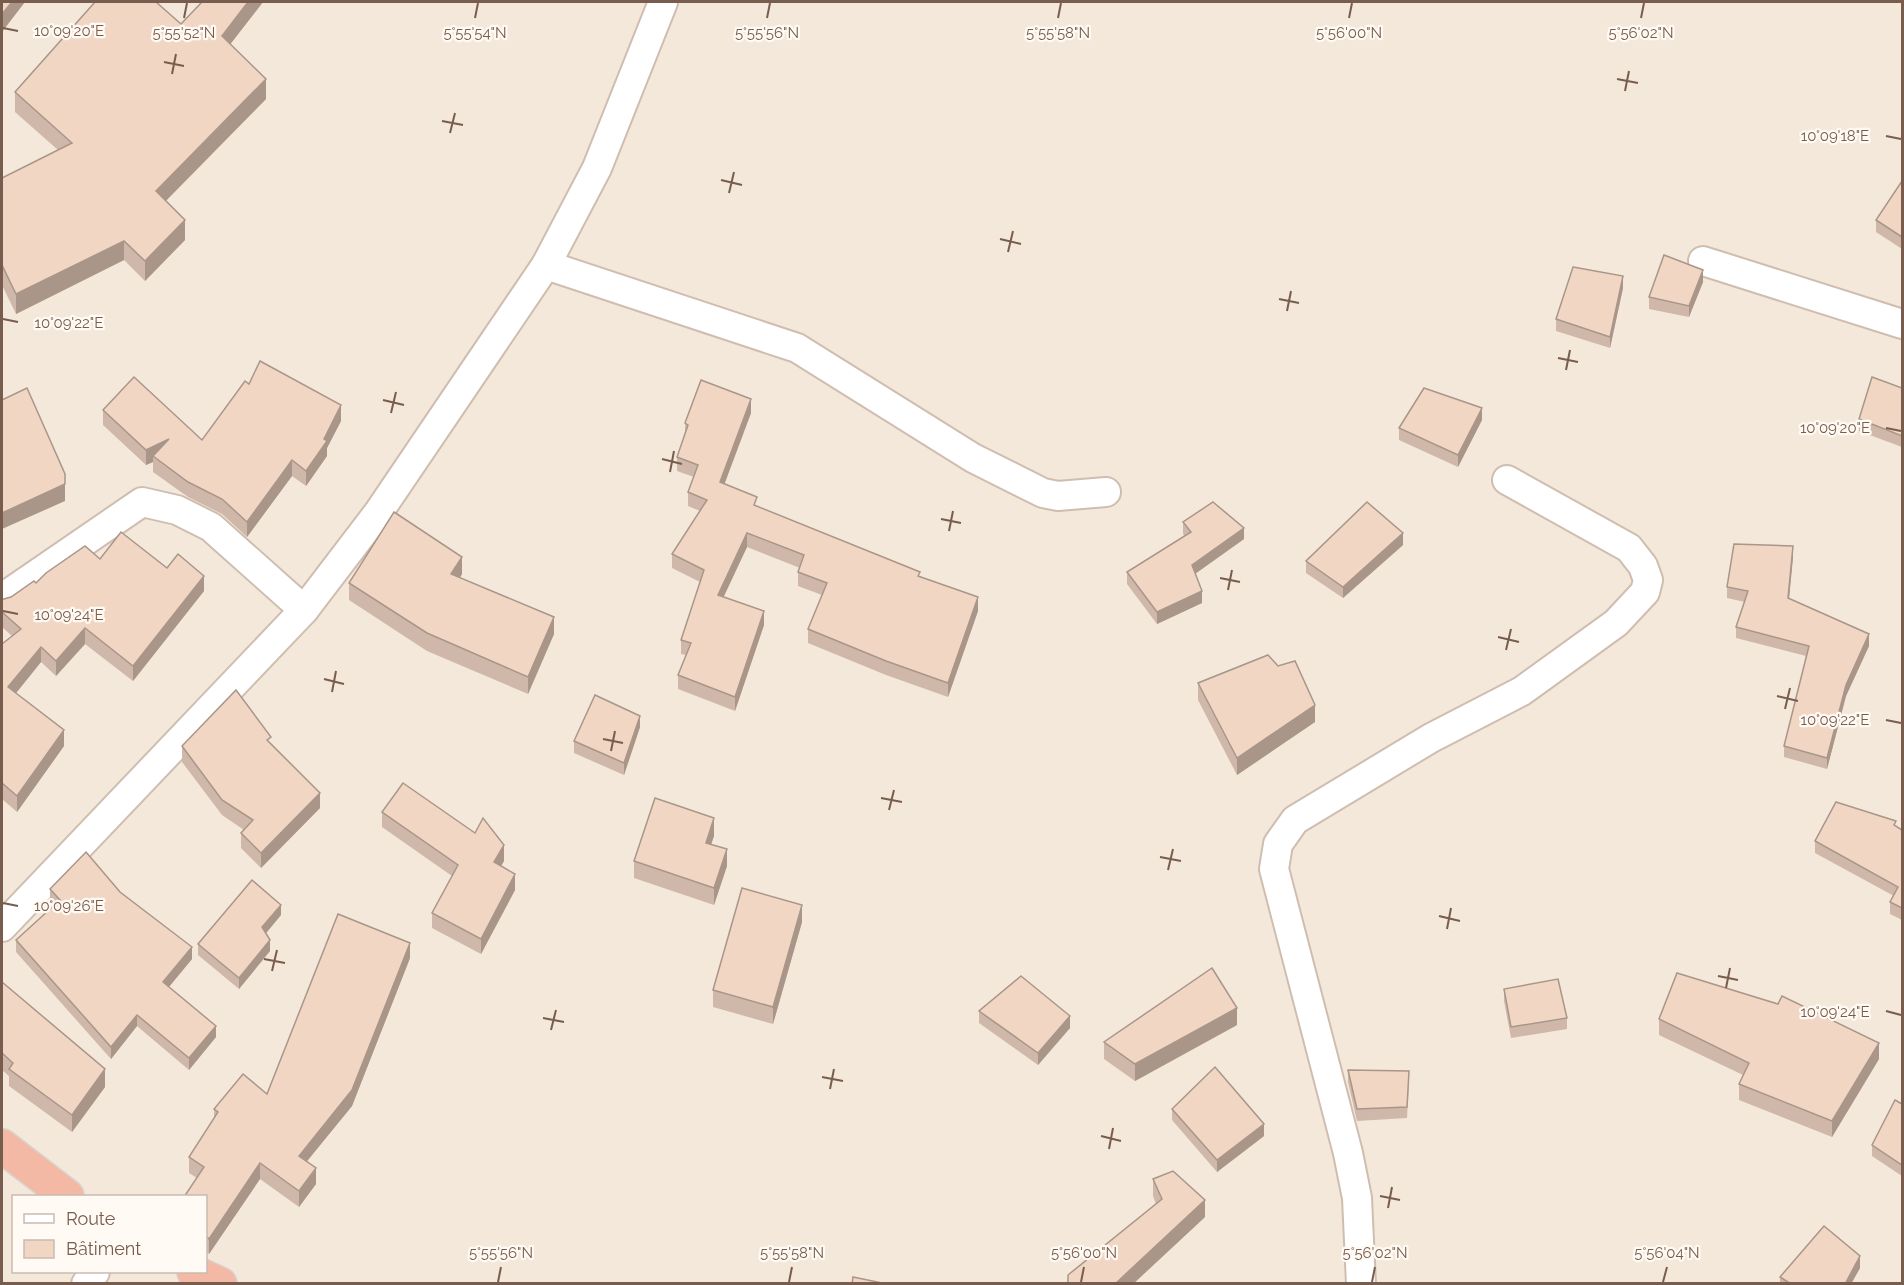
<svg xmlns="http://www.w3.org/2000/svg" width="1904" height="1285" font-family="Raleway,sans-serif">
  <rect width="100%" height="100%" fill="#fcf6ec"/>
  <path fill="#f4e8da" fill-rule="evenodd" d="M2 2H1902V1283L2 1284ZM14 1196H206V1272H14Z"/>
  <g fill="none" stroke-linecap="round" stroke-linejoin="round">
    <defs>
      <g id="street">
        <polyline points="1703,261 1902,324"/>
        <polyline points="546,265 797,348 973,458 1043,493 1058,496 1106,492"/>
        <polyline points="2,598 142,502 177,510 211,527 304,610"/>
        <polyline points="2,927 304,610 378,513 546,265 597,168 663,2"/>
        <polyline points="86,1284 95,1272"/>
        <polyline points="1361,1284 1357,1198 1348,1153 1274,869 1278,844 1295,820 1431,738 1522,691 1616,623 1645,592 1648,580 1643,566 1629,548 1507,480"/>
      </g>
      <g id="highway">
        <polyline points="2,1146 67,1196"/>
        <polyline points="194,1272 220,1284"/>
      </g>
    </defs>
    <use href="#street" stroke="#cfbeb0" stroke-width="32"/>
    <use href="#highway" stroke="#d9d2cd" stroke-width="36"/>
    <use href="#street" stroke="#fff" stroke-width="28"/>
    <use href="#highway" stroke="#f4b9a5" stroke-width="33"/>
  </g>
  <g fill="#cfb8a9">
    <polygon points="202,2 263,2 230,44 266,99 165,201 185,240 145,281 124,260 16,314 2,285 2,178 58,150 15,112 15,92 181,24"/>
    <polygon points="1902,181 1902,249 1876,232 1876,220"/>
    <polygon points="1703,282 1689,317 1649,309 1649,297"/>
    <polygon points="1623,288 1610,348 1556,331 1556,319"/>
    <polygon points="249,384 341,421 327,448 327,456 306,486 292,476 247,537 222,514 188,497 153,472 153,462 146,465 103,425 103,410 202,440"/>
    <polygon points="1902,388 1902,447 1859,431 1859,419"/>
    <polygon points="751,413 724,484 757,506 920,577 978,611 948,697 886,675 808,643 808,629 822,595 798,586 798,572 800,568 747,547 723,597 764,625 735,711 678,689 678,675 686,655 681,654 681,640 700,582 672,568 672,554 700,511 688,506 688,492 694,477 677,471 677,457 685,435 685,423"/>
    <polygon points="1482,420 1458,467 1399,440 1399,428"/>
    <polygon points="1183,522 1244,539 1195,574 1202,603 1157,624 1127,584 1127,572 1185,536 1183,534"/>
    <polygon points="1403,545 1343,598 1306,573 1306,561"/>
    <polygon points="1793,557 1789,599 1869,646 1846,696 1827,769 1784,757 1784,746 1806,656 1736,638 1736,627 1745,602 1727,598 1727,587"/>
    <polygon points="100,559 167,568 204,591 133,681 85,644 56,676 41,662 16,693 64,746 17,812 2,799 2,644 12,636 2,627 2,599 4,599 11,597 36,583"/>
    <polygon points="462,574 460,578 554,634 528,694 427,651 349,600 349,583"/>
    <polygon points="1198,683 1315,722 1237,775 1198,700"/>
    <polygon points="640,727 624,775 574,753 574,741"/>
    <polygon points="271,744 320,808 261,868 241,848 241,833 244,830 222,815 182,762 182,746"/>
    <polygon points="382,812 504,861 501,866 515,890 481,954 432,928 432,913 452,876 382,827"/>
    <polygon points="1896,827 1902,830 1902,920 1890,914 1890,902 1894,896 1815,853 1815,841"/>
    <polygon points="714,836 711,844 727,866 714,905 634,878 634,861"/>
    <polygon points="50,889 120,892 192,959 169,987 216,1037 189,1070 137,1026 111,1059 16,952 16,940 54,905 50,901"/>
    <polygon points="281,915 266,933 270,951 239,989 198,955 198,944"/>
    <polygon points="802,922 773,1024 713,1007 713,990"/>
    <polygon points="410,958 352,1106 307,1161 316,1184 299,1207 260,1179 209,1254 206,1252 206,1197 197,1178 189,1173 189,1157 214,1118 214,1109 267,1094"/>
    <polygon points="2,982 105,1087 72,1132 9,1086 9,1076 2,1070"/>
    <polygon points="1504,989 1567,1018 1567,1029 1511,1038 1504,1001"/>
    <polygon points="979,1011 1070,1028 1038,1065 979,1023"/>
    <polygon points="1659,1019 1879,1059 1832,1137 1739,1100 1739,1084 1743,1075 1659,1035"/>
    <polygon points="1237,1025 1135,1081 1104,1059 1104,1042"/>
    <polygon points="1348,1070 1409,1083 1407,1118 1357,1121 1348,1082"/>
    <polygon points="1902,1104 1902,1176 1872,1156 1872,1145"/>
    <polygon points="1172,1109 1264,1136 1217,1172 1172,1120"/>
    <polygon points="1153,1179 1205,1217 1133,1284 1068,1284 1156,1204 1153,1196"/>
    <polygon points="1860,1268 1851,1284 1780,1284 1780,1277"/>
  </g>
  <g fill="#a99689">
    <polygon points="12,2 25,2 2,32 2,14"/>
    <polygon points="248,2 263,2 222,55 222,36"/>
    <polygon points="266,79 266,99 156,211 156,191"/>
    <polygon points="185,220 185,240 145,281 145,261"/>
    <polygon points="124,241 124,260 16,314 16,294"/>
    <polygon points="1703,270 1703,282 1689,317 1689,306"/>
    <polygon points="1623,276 1623,288 1610,348 1610,337"/>
    <polygon points="751,399 751,413 720,496 720,482"/>
    <polygon points="341,405 341,421 327,448 327,456 306,486 306,471"/>
    <polygon points="1482,408 1482,420 1458,467 1458,455"/>
    <polygon points="169,439 153,456 153,462 146,465 146,450"/>
    <polygon points="292,460 292,476 247,537 247,522"/>
    <polygon points="65,484 65,501 2,529 2,513"/>
    <polygon points="1244,528 1244,539 1192,576 1192,565"/>
    <polygon points="747,533 747,547 718,609 718,595"/>
    <polygon points="1403,533 1403,545 1343,598 1343,587"/>
    <polygon points="1793,546 1793,557 1788,609 1788,598"/>
    <polygon points="462,557 462,574 451,591 451,574"/>
    <polygon points="204,576 204,591 133,681 133,666"/>
    <polygon points="1202,591 1202,603 1157,624 1157,612"/>
    <polygon points="978,597 978,611 948,697 948,683"/>
    <polygon points="764,611 764,625 735,711 735,697"/>
    <polygon points="554,617 554,634 528,694 528,677"/>
    <polygon points="85,628 85,644 56,676 56,661"/>
    <polygon points="1869,634 1869,646 1846,696 1827,769 1827,758 1846,685"/>
    <polygon points="41,647 41,662 8,703 8,687"/>
    <polygon points="1315,705 1315,722 1237,775 1237,758"/>
    <polygon points="640,716 640,727 624,775 624,763"/>
    <polygon points="64,730 64,746 17,812 17,796"/>
    <polygon points="320,793 320,808 261,868 261,853"/>
    <polygon points="714,818 714,836 706,860 706,843"/>
    <polygon points="504,845 504,861 494,878 494,862"/>
    <polygon points="727,849 727,866 714,905 714,888"/>
    <polygon points="515,874 515,890 481,954 481,939"/>
    <polygon points="281,905 281,915 262,938 262,927"/>
    <polygon points="802,905 802,922 773,1024 773,1007"/>
    <polygon points="270,940 270,951 239,989 239,978"/>
    <polygon points="410,943 410,958 352,1106 299,1171 299,1156"/>
    <polygon points="192,947 192,959 163,994 163,982"/>
    <polygon points="1237,1008 1237,1025 1135,1081 1135,1064"/>
    <polygon points="137,1015 137,1026 111,1059 111,1047"/>
    <polygon points="1070,1016 1070,1028 1038,1065 1038,1053"/>
    <polygon points="216,1026 216,1037 189,1070 189,1058"/>
    <polygon points="1879,1043 1879,1059 1832,1137 1832,1121"/>
    <polygon points="105,1069 105,1087 72,1132 72,1115"/>
    <polygon points="1264,1124 1264,1136 1217,1172 1217,1160"/>
    <polygon points="260,1163 260,1179 209,1254 209,1239"/>
    <polygon points="316,1168 316,1184 299,1207 299,1191"/>
    <polygon points="1205,1200 1205,1217 1133,1284 1115,1284"/>
    <polygon points="1860,1256 1860,1268 1851,1284 1845,1284"/>
  </g>
  <g fill="#f1d6c4" stroke="#a99689" stroke-width="1.5">
    <polygon points="2,2 12,2 2,14"/>
    <polygon points="95,2 156,2 181,24 202,2 248,2 222,36 266,79 156,191 185,220 145,261 124,241 16,294 2,265 2,178 72,143 15,92"/>
    <polygon points="1902,181 1902,237 1876,220"/>
    <polygon points="1664,255 1703,270 1689,306 1649,297"/>
    <polygon points="1573,267 1623,276 1610,337 1556,319"/>
    <polygon points="260,361 341,405 324,439 327,441 306,471 292,460 247,522 222,499 188,482 153,456 169,439 146,450 103,410 134,377 202,440 245,381 249,384"/>
    <polygon points="1872,377 1902,388 1902,436 1859,419"/>
    <polygon points="701,380 751,399 720,482 757,497 754,505 920,572 918,576 978,597 948,683 886,661 808,629 827,583 798,572 804,555 747,533 718,595 764,611 735,697 678,675 691,643 681,640 704,570 672,554 707,500 688,492 698,465 677,457 688,425 685,423"/>
    <polygon points="27,388 65,474 65,484 2,513 2,400"/>
    <polygon points="1424,388 1482,408 1458,455 1399,428"/>
    <polygon points="1213,502 1244,528 1192,565 1202,591 1157,612 1127,572 1191,532 1183,522"/>
    <polygon points="1367,502 1403,533 1343,587 1306,561"/>
    <polygon points="394,512 462,557 451,574 554,617 528,677 427,633 349,583"/>
    <polygon points="121,532 167,568 178,554 204,576 133,666 85,628 56,661 41,647 8,687 64,730 17,796 2,783 2,644 21,629 2,612 2,599 4,599 11,597 34,581 36,583 46,573 85,546 100,559"/>
    <polygon points="1734,544 1793,546 1788,598 1869,634 1846,685 1827,758 1784,746 1809,646 1736,627 1748,591 1727,587"/>
    <polygon points="1268,655 1278,666 1295,661 1315,705 1237,758 1198,683"/>
    <polygon points="236,690 271,737 267,740 320,793 261,853 241,833 253,820 222,800 182,746"/>
    <polygon points="595,695 640,716 624,763 574,741"/>
    <polygon points="403,783 475,833 483,818 504,845 494,862 515,874 481,939 432,913 458,865 382,812"/>
    <polygon points="655,798 714,818 706,843 727,849 714,888 634,861"/>
    <polygon points="1836,802 1896,821 1894,825 1902,830 1902,908 1890,902 1898,887 1815,841"/>
    <polygon points="86,852 120,892 192,947 163,982 216,1026 189,1058 137,1015 111,1047 16,940 60,900 50,889"/>
    <polygon points="252,880 281,905 262,927 270,940 239,978 198,944"/>
    <polygon points="742,888 802,905 773,1007 713,990"/>
    <polygon points="338,914 410,943 352,1090 299,1156 316,1168 299,1191 260,1163 209,1239 206,1236 206,1197 184,1197 204,1167 189,1157 218,1112 214,1109 243,1074 267,1094"/>
    <polygon points="1212,968 1237,1008 1135,1064 1104,1042"/>
    <polygon points="1677,973 1778,1004 1782,996 1879,1043 1832,1121 1739,1084 1749,1063 1659,1019"/>
    <polygon points="1021,976 1070,1016 1038,1053 979,1011"/>
    <polygon points="1558,979 1567,1018 1511,1027 1504,989"/>
    <polygon points="2,982 105,1069 72,1115 9,1069 13,1063 2,1053"/>
    <polygon points="1215,1067 1264,1124 1217,1160 1172,1109"/>
    <polygon points="1348,1070 1409,1071 1407,1107 1357,1109"/>
    <polygon points="1895,1100 1902,1104 1902,1165 1872,1145"/>
    <polygon points="1173,1171 1205,1200 1115,1284 1068,1284 1068,1275 1162,1199 1153,1179"/>
    <polygon points="1824,1226 1860,1256 1845,1284 1791,1284 1780,1277"/>
    <polygon points="853,1277 887,1284 852,1284"/>
  </g>
  <path fill="none" stroke="#785d4e" stroke-width="2" d="M184 18 187 3M475 18 478 3M767 18 770 3M1058 18 1061 3M1349 18 1352 3M1641 18 1644 3M3 28 18 31M164 62 184 66M172 74 176 54M1617 79 1638 83M1625 91 1629 71M442 121 463 125M450 133 455 113M1886 136 1901 139M721 180 742 185M729 193 734 172M1000 239 1021 244M1008 252 1013 231M1279 299 1299 303M1287 311 1291 291M3 319 18 322M1558 358 1578 362M1566 370 1570 350M383 400 404 405M391 413 396 392M1886 428 1901 431M662 459 682 464M670 472 674 451M941 519 961 523M949 531 953 511M1220 578 1240 582M1228 590 1232 570M3 611 18 614M1498 637 1519 642M1506 650 1511 629M324 679 344 684M332 692 336 671M1777 696 1798 701M1785 709 1790 688M1886 720 1901 723M603 739 623 743M611 751 615 731M881 798 902 802M889 810 894 790M1160 857 1181 861M1168 870 1173 849M3 903 18 906M1439 916 1460 921M1447 929 1451 908M264 959 285 963M272 971 277 950M1718 976 1738 980M1726 988 1730 968M1886 1011 1901 1015M543 1018 564 1022M551 1030 556 1010M822 1077 843 1081M830 1089 834 1069M1101 1136 1121 1141M1109 1149 1113 1128M1380 1196 1400 1200M1388 1208 1392 1187M498 1282 501 1267M789 1282 792 1267M1081 1282 1084 1267M1372 1282 1375 1267M1663 1282 1667 1267"/>
  <g font-size="15" text-anchor="middle" fill="#785d4e" stroke="#fffaf3" stroke-width="4.5" stroke-linejoin="round" paint-order="stroke">
    <text x="69" y="36">10°09'20"E</text>
    <text x="184" y="38">5°55'52"N</text>
    <text x="475" y="38">5°55'54"N</text>
    <text x="767" y="38">5°55'56"N</text>
    <text x="1058" y="38">5°55'58"N</text>
    <text x="1349" y="38">5°56'00"N</text>
    <text x="1641" y="38">5°56'02"N</text>
    <text x="1835" y="141">10°09'18"E</text>
    <text x="69" y="328">10°09'22"E</text>
    <text x="1835" y="433">10°09'20"E</text>
    <text x="69" y="620">10°09'24"E</text>
    <text x="1835" y="725">10°09'22"E</text>
    <text x="69" y="911">10°09'26"E</text>
    <text x="1835" y="1017">10°09'24"E</text>
    <text x="501" y="1258">5°55'56"N</text>
    <text x="792" y="1258">5°55'58"N</text>
    <text x="1084" y="1258">5°56'00"N</text>
    <text x="1375" y="1258">5°56'02"N</text>
    <text x="1667" y="1258">5°56'04"N</text>
  </g>
  <rect width="1904" height="1285" fill="none" stroke="#785d4e" stroke-width="6"/>
  <rect x="12" y="1195" width="195" height="78" fill="#fffaf3" stroke="#c9bbb1" stroke-width="1.5"/>
  <rect x="24" y="1214" width="30" height="9" fill="#ffffff" stroke="#c9bbb1" stroke-width="1.5"/>
  <text x="66" y="1225" font-size="18" fill="#785d4e">Route</text>
  <rect x="24" y="1240" width="30" height="18" fill="#f1d6c4" stroke="#c9bbb1" stroke-width="1.5"/>
  <text x="66" y="1255" font-size="18" fill="#785d4e">Bâtiment</text>
</svg>
